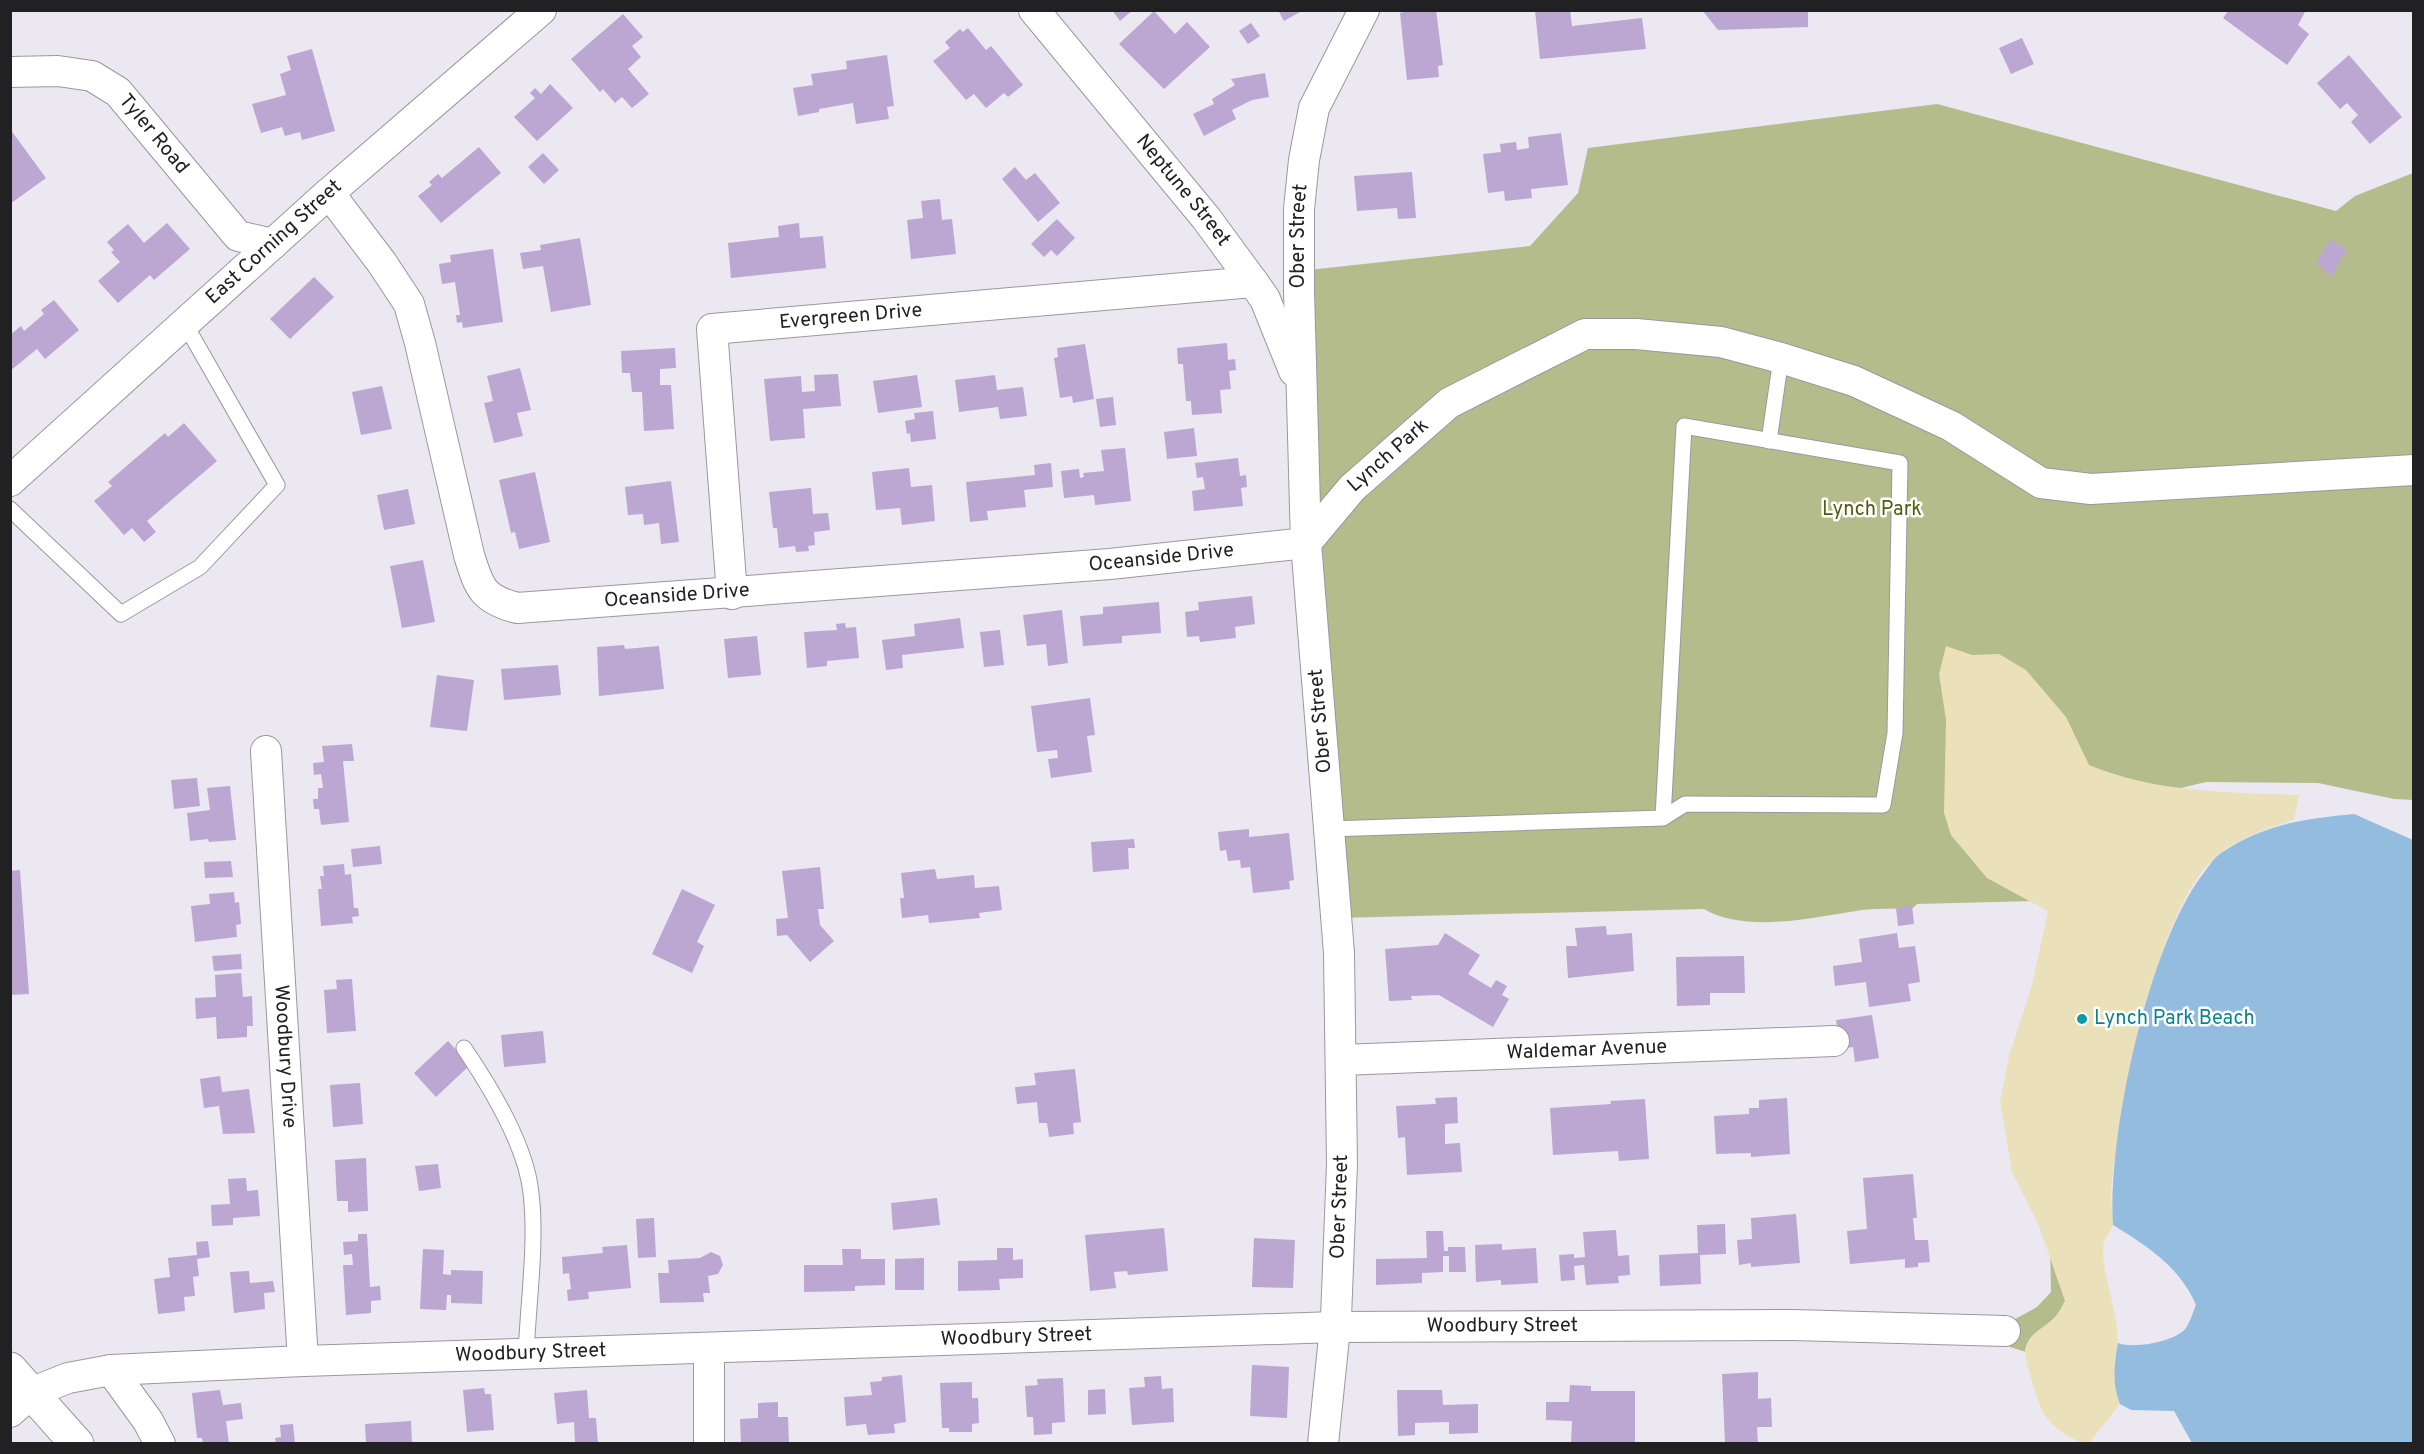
<svg xmlns="http://www.w3.org/2000/svg" width="2424" height="1454" font-family="Overpass,sans-serif">
  <rect width="100%" height="100%" fill="#ece8f1"/>
  <g fill="#b5bc8c">
    <path d="M1937 104 2336 211 2355 196 2413 173V800L2394 799 2318 783 2206 782 2143 797 2108 899 1917 904 1913 908C1896 909 1879 908 1862 910 1815 917 1747 934 1704 909L1337 918 1299 271 1530 246 1578 193 1588 148Z"/>
    <polygon points="2050,1239 2078,1294 2051,1360 2010,1347 2006,1324 2037,1307 2051,1292"/>
  </g>
  <path fill="#eae1bb" d="M1946 646 1972 655 1999 654 2026 670 2066 717 2089 765C2158 793 2225 792 2299 795L2294 820C2269 827 2241 838 2220 853 2157 900 2118 1114 2111 1191 2110 1201 2114 1212 2113 1223 2112 1232 2103 1238 2103 1248 2103 1279 2118 1310 2118 1342 2118 1366 2110 1380 2120 1404L2089 1443C2074 1443 2053 1428 2044 1414 2038 1404 2025 1362 2025 1351 2027 1333 2045 1328 2055 1317 2059 1313 2062 1306 2065 1301L2039 1226 2012 1172 2000 1102 2009 1056 2032 985 2048 911 1987 878 1951 835 1944 813 1946 720 1939 674Z"/>
  <path fill="#93bcde" d="M2354 814 2413 840V1443H2192L2174 1411 2131 1410 2120 1404C2112 1385 2114 1364 2118 1343 2134 1349 2175 1342 2186 1328 2190 1322 2193 1312 2196 1305 2180 1267 2147 1246 2113 1225 2107 1135 2149 940 2206 870 2210 864 2215 857 2221 853 2264 824 2303 819 2354 814Z"/>
  <g fill="#bca6d2">
    <polygon points="1112,10 1133,10 1120,21"/>
    <polygon points="1278,10 1299,10 1300,12 1284,21"/>
    <polygon points="1412,10 1436,10 1443,65 1438,66 1439,77 1407,80 1400,13"/>
    <polygon points="1535,10 1570,10 1572,26 1642,18 1646,49 1540,59"/>
    <polygon points="1702,10 1808,10 1808,27 1718,30"/>
    <polygon points="2229,10 2306,10 2298,25 2309,34 2287,65 2223,18"/>
    <polygon points="1154,11 1175,34 1187,22 1210,47 1164,89 1119,44"/>
    <polygon points="623,14 643,37 632,46 641,57 628,69 649,94 632,108 622,97 615,103 603,89 600,92 571,59"/>
    <polygon points="1251,23 1260,36 1248,44 1239,31"/>
    <polygon points="968,28 986,50 991,46 1023,85 1008,97 1004,93 986,108 974,94 966,100 933,61 950,48 945,42 960,29 963,32"/>
    <polygon points="2022,38 2034,64 2011,74 1999,48"/>
    <polygon points="312,49 335,131 302,140 300,132 285,136 282,127 261,133 252,104 286,95 280,74 291,70 287,56"/>
    <polygon points="887,55 894,106 887,107 889,119 856,124 853,103 819,109 819,112 798,116 793,88 813,85 811,74 847,69 846,61"/>
    <polygon points="2349,55 2402,117 2370,144 2351,122 2358,115 2347,103 2340,109 2317,83"/>
    <polygon points="1265,73 1269,97 1252,100 1232,110 1236,119 1204,136 1193,114 1214,104 1212,99 1235,85 1231,79"/>
    <polygon points="550,84 573,108 537,141 514,117 535,98 530,93 535,88 541,94"/>
    <polygon points="10,129 46,178 10,204"/>
    <polygon points="1561,133 1568,185 1531,189 1532,198 1505,201 1504,191 1488,193 1483,154 1501,152 1500,144 1516,142 1517,150 1529,148 1528,137"/>
    <polygon points="479,147 501,173 441,223 418,196 432,185 429,182 438,174 442,178"/>
    <polygon points="543,153 559,170 544,184 528,167"/>
    <polygon points="1015,167 1026,180 1035,173 1060,203 1038,222 1002,179"/>
    <polygon points="1412,172 1416,218 1398,219 1397,208 1357,211 1354,176"/>
    <polygon points="940,199 942,220 952,219 956,254 911,259 907,220 923,218 921,201"/>
    <polygon points="1057,219 1075,238 1057,256 1051,250 1044,257 1031,244"/>
    <polygon points="167,223 190,249 154,280 150,275 118,303 98,281 120,262 111,252 114,250 107,242 128,224 144,243"/>
    <polygon points="799,223 800,238 823,236 826,268 731,278 728,243 779,237 778,226"/>
    <polygon points="580,238 591,305 551,312 543,266 523,269 520,253 541,250 540,245"/>
    <polygon points="2330,240 2347,249 2331,277 2316,262"/>
    <polygon points="493,249 503,322 463,328 462,322 457,323 456,315 460,315 455,282 442,284 439,264 451,262 450,255"/>
    <polygon points="314,277 334,297 290,339 270,319"/>
    <polygon points="54,300 79,330 45,359 37,349 10,371 10,335 21,326 24,331 44,314 41,310"/>
    <polygon points="1227,343 1228,360 1235,359 1236,370 1229,371 1231,389 1220,390 1222,413 1192,415 1191,401 1186,401 1183,364 1178,364 1177,348"/>
    <polygon points="1085,344 1094,399 1073,403 1072,396 1060,398 1054,358 1058,357 1057,348"/>
    <polygon points="675,348 676,368 660,369 660,385 671,385 674,429 644,431 642,392 632,392 630,373 622,373 621,351"/>
    <polygon points="520,368 531,410 517,413 523,436 494,443 484,403 493,401 487,376"/>
    <polygon points="838,374 841,406 803,409 805,438 770,441 764,379 801,376 802,392 815,391 814,375"/>
    <polygon points="917,375 922,407 878,413 873,381"/>
    <polygon points="995,375 997,390 1023,387 1027,416 1000,419 998,407 959,412 955,380"/>
    <polygon points="382,386 392,429 361,435 352,392"/>
    <polygon points="1113,397 1116,425 1100,427 1096,399"/>
    <polygon points="933,411 936,439 911,442 910,433 907,434 905,421 915,419 914,413"/>
    <polygon points="184,423 217,461 147,521 156,532 144,542 132,528 124,535 94,501 112,486 108,482 165,433 168,437"/>
    <polygon points="1194,428 1197,456 1167,459 1164,432"/>
    <polygon points="1125,448 1131,501 1095,505 1094,495 1064,498 1061,471 1079,469 1080,478 1084,477 1083,473 1104,471 1101,450"/>
    <polygon points="1238,458 1240,476 1246,475 1247,487 1241,488 1243,506 1194,511 1192,491 1205,489 1203,477 1197,478 1195,463"/>
    <polygon points="1051,463 1053,487 1024,490 1026,507 987,511 988,520 970,522 966,482 1035,475 1034,465"/>
    <polygon points="909,468 911,487 932,485 935,521 902,525 900,508 876,510 872,472"/>
    <polygon points="535,472 550,542 519,549 515,532 511,533 499,480"/>
    <polygon points="671,481 679,542 661,544 659,523 644,525 643,514 628,515 625,487"/>
    <polygon points="811,488 813,514 828,513 830,530 814,532 815,545 808,546 809,551 796,552 795,546 779,548 777,528 773,528 769,492"/>
    <polygon points="408,489 415,524 384,530 377,495"/>
    <polygon points="423,560 435,622 402,628 390,566"/>
    <polygon points="1252,596 1255,624 1235,627 1236,638 1200,642 1199,636 1187,637 1185,612 1199,610 1198,602"/>
    <polygon points="1159,602 1161,633 1122,636 1122,643 1083,646 1080,616 1103,614 1103,607"/>
    <polygon points="1062,610 1068,663 1048,666 1046,644 1027,646 1023,615"/>
    <polygon points="960,618 964,648 902,655 903,668 886,670 882,640 915,636 914,624"/>
    <polygon points="845,623 846,628 856,627 859,658 827,661 827,666 807,668 804,632 837,630 836,624"/>
    <polygon points="1000,630 1004,665 984,667 980,632"/>
    <polygon points="757,636 761,675 728,678 724,639"/>
    <polygon points="624,645 625,649 659,646 664,689 599,696 597,647"/>
    <polygon points="558,665 561,695 504,700 501,669"/>
    <polygon points="437,675 474,680 467,731 430,727"/>
    <polygon points="1090,698 1095,735 1087,736 1092,772 1051,778 1048,759 1058,758 1057,750 1037,752 1031,706"/>
    <polygon points="352,744 354,761 343,761 349,822 321,825 319,809 314,809 313,799 318,799 318,788 323,788 321,774 314,775 313,763 324,762 322,746"/>
    <polygon points="197,778 200,806 174,809 171,780"/>
    <polygon points="230,786 236,840 209,842 208,839 190,841 187,813 210,810 207,788"/>
    <polygon points="1249,829 1249,837 1289,833 1294,880 1289,881 1290,889 1253,893 1250,867 1241,868 1240,860 1228,861 1226,850 1220,851 1218,832"/>
    <polygon points="1134,839 1135,848 1128,848 1129,869 1093,872 1091,842"/>
    <polygon points="380,846 382,864 353,867 351,849"/>
    <polygon points="231,861 233,877 205,878 204,862"/>
    <polygon points="344,864 345,875 351,874 354,908 358,908 359,916 352,917 353,923 321,926 318,889 322,889 320,876 324,876 323,866"/>
    <polygon points="820,867 824,909 818,909 820,925 834,941 810,962 787,935 777,936 776,919 788,918 782,871"/>
    <polygon points="935,869 937,879 974,875 975,888 999,886 1002,910 979,913 980,918 929,923 928,915 902,918 900,898 904,898 901,873"/>
    <polygon points="20,870 29,994 10,995 10,871"/>
    <polygon points="682,889 715,905 697,942 704,946 692,973 652,954"/>
    <polygon points="234,892 235,903 239,902 241,924 236,925 237,937 195,942 191,906 210,904 209,894"/>
    <polygon points="1912,905 1914,924 1898,926 1896,908"/>
    <polygon points="1606,926 1607,935 1632,933 1634,971 1568,978 1566,946 1577,946 1575,928"/>
    <polygon points="1445,933 1480,955 1468,974 1491,988 1496,980 1507,986 1502,995 1509,999 1493,1027 1439,995 1411,996 1412,1000 1389,1001 1385,949 1438,945"/>
    <polygon points="1897,933 1899,948 1915,946 1920,982 1908,984 1911,1001 1869,1007 1866,982 1835,986 1833,966 1862,962 1859,939"/>
    <polygon points="241,954 242,969 214,971 212,956"/>
    <polygon points="1744,956 1745,993 1710,993 1710,1005 1677,1006 1676,957"/>
    <polygon points="241,973 243,997 252,996 253,1026 247,1026 247,1037 217,1039 216,1017 196,1019 195,998 216,997 215,975"/>
    <polygon points="352,979 356,1031 327,1033 324,990 337,989 336,980"/>
    <polygon points="1872,1015 1879,1058 1855,1062 1853,1047 1841,1049 1836,1020"/>
    <polygon points="543,1031 546,1063 504,1067 501,1035"/>
    <polygon points="448,1041 470,1065 436,1097 414,1073"/>
    <polygon points="1075,1069 1081,1122 1073,1123 1074,1134 1049,1137 1047,1123 1039,1123 1037,1102 1017,1104 1015,1087 1036,1085 1034,1073"/>
    <polygon points="220,1076 222,1092 249,1089 255,1133 223,1134 219,1106 204,1108 200,1079"/>
    <polygon points="360,1083 363,1124 333,1127 330,1085"/>
    <polygon points="1457,1097 1458,1123 1445,1124 1445,1144 1460,1143 1462,1172 1407,1175 1405,1137 1398,1138 1396,1106 1436,1104 1435,1098"/>
    <polygon points="1787,1098 1790,1154 1751,1157 1751,1153 1716,1154 1714,1116 1749,1114 1749,1108 1759,1108 1759,1100"/>
    <polygon points="1645,1099 1649,1159 1619,1161 1618,1151 1553,1155 1550,1108 1611,1104 1610,1101"/>
    <polygon points="366,1158 368,1211 348,1212 348,1201 337,1201 335,1160"/>
    <polygon points="438,1164 441,1188 419,1191 415,1166"/>
    <polygon points="1913,1174 1917,1218 1913,1218 1915,1240 1928,1240 1930,1262 1918,1263 1918,1267 1905,1268 1905,1259 1850,1264 1847,1231 1867,1229 1863,1178"/>
    <polygon points="246,1178 247,1191 258,1190 260,1216 233,1218 233,1225 212,1226 211,1205 230,1204 228,1179"/>
    <polygon points="937,1198 940,1225 893,1230 891,1203"/>
    <polygon points="1796,1214 1800,1263 1751,1267 1751,1263 1739,1265 1737,1240 1752,1239 1751,1218"/>
    <polygon points="654,1218 656,1257 638,1258 636,1219"/>
    <polygon points="1725,1224 1726,1254 1700,1255 1701,1284 1660,1286 1659,1255 1698,1253 1697,1225"/>
    <polygon points="1164,1228 1168,1271 1128,1275 1127,1271 1114,1272 1116,1288 1090,1291 1085,1235"/>
    <polygon points="1616,1230 1618,1256 1629,1255 1630,1275 1618,1276 1619,1283 1586,1285 1584,1265 1574,1266 1575,1280 1561,1281 1559,1255 1574,1254 1574,1258 1585,1257 1583,1232"/>
    <polygon points="1426,1231 1443,1231 1444,1251 1448,1251 1448,1247 1465,1247 1466,1272 1449,1272 1449,1256 1443,1256 1443,1272 1422,1273 1422,1283 1376,1285 1376,1259 1427,1258"/>
    <polygon points="358,1234 367,1234 370,1287 380,1286 381,1300 371,1301 371,1313 346,1315 343,1265 353,1265 352,1254 344,1255 343,1242 358,1241"/>
    <polygon points="1254,1238 1295,1240 1293,1288 1252,1287"/>
    <polygon points="208,1241 210,1257 197,1259 199,1276 193,1277 195,1296 184,1297 185,1311 158,1314 154,1279 170,1277 168,1258 197,1255 196,1242"/>
    <polygon points="1502,1244 1502,1250 1536,1248 1538,1283 1501,1285 1501,1280 1476,1282 1475,1245"/>
    <polygon points="627,1245 631,1288 588,1292 589,1299 568,1301 567,1290 571,1289 569,1273 563,1274 562,1257 603,1253 602,1247"/>
    <polygon points="997,1248 1013,1248 1013,1260 1023,1259 1023,1278 999,1279 1000,1290 958,1291 958,1261 997,1260"/>
    <polygon points="423,1249 444,1250 443,1274 451,1275 451,1270 483,1271 482,1304 451,1303 451,1295 447,1295 446,1310 420,1309"/>
    <polygon points="842,1249 861,1249 861,1259 885,1259 885,1285 855,1286 855,1291 804,1292 804,1265 843,1265"/>
    <polygon points="711,1252 720,1256 723,1265 718,1274 708,1276 710,1293 703,1293 704,1302 660,1303 658,1273 669,1273 668,1260 700,1258"/>
    <polygon points="924,1258 924,1290 895,1290 895,1259"/>
    <polygon points="249,1271 250,1283 273,1281 275,1292 264,1293 265,1309 234,1313 230,1272"/>
    <polygon points="1252,1365 1289,1367 1287,1418 1250,1416"/>
    <polygon points="1758,1372 1758,1399 1771,1398 1772,1427 1757,1427 1758,1444 1725,1444 1722,1374"/>
    <polygon points="902,1375 906,1422 894,1424 895,1433 868,1435 866,1424 846,1426 844,1397 872,1395 870,1382 882,1381 882,1377"/>
    <polygon points="1161,1376 1162,1389 1173,1388 1174,1422 1132,1425 1129,1388 1145,1387 1144,1377"/>
    <polygon points="1063,1378 1065,1422 1052,1423 1052,1434 1034,1435 1033,1417 1027,1417 1025,1386 1038,1385 1037,1379"/>
    <polygon points="972,1382 972,1398 978,1398 979,1423 972,1424 972,1432 949,1432 949,1428 942,1428 940,1383"/>
    <polygon points="1570,1385 1591,1386 1591,1391 1635,1391 1635,1444 1571,1444 1572,1421 1546,1420 1546,1402 1569,1402"/>
    <polygon points="484,1388 485,1394 491,1394 494,1430 467,1432 463,1390"/>
    <polygon points="1105,1389 1106,1414 1088,1415 1088,1390"/>
    <polygon points="220,1390 223,1405 241,1403 243,1419 226,1421 229,1444 203,1444 202,1438 197,1438 192,1393"/>
    <polygon points="587,1390 589,1418 596,1418 598,1444 575,1444 574,1422 557,1424 554,1393"/>
    <polygon points="1397,1390 1442,1390 1443,1405 1478,1404 1478,1433 1449,1434 1449,1422 1415,1423 1415,1435 1398,1436"/>
    <polygon points="778,1402 778,1417 788,1417 789,1444 741,1444 740,1419 758,1418 758,1403"/>
    <polygon points="411,1421 412,1444 366,1444 365,1424"/>
    <polygon points="293,1424 295,1444 276,1444 275,1438 281,1437 280,1425"/>
  </g>
  <g fill="none" stroke-linecap="round" stroke-linejoin="round">
    <defs>
      <g id="lane">
        <polyline points="1769,441 1781,358"/>
        <polyline points="10,509 121,614 200,567 277,485 185,324"/>
        <polyline points="1329,829 1663,818 1685,804 1883,805 1895,733 1900,463 1684,426 1663,818"/>
        <path d="M464 1048C491 1088 526 1145 531 1193 537 1244 528 1303 526 1355"/>
      </g>
      <g id="street">
        <path id="s1" d="M1034 10 1206 218 1253 282 1265 299 1294 371"/>
        <path id="s2" d="M10 72 58 71 92 76 118 92 238 236 273 244"/>
        <path id="s3" d="M329 193 382 263 409 304 420 343 469 555C479 587 482 599 517 608L1110 564 1306 543 1352 488 1449 403 1585 334H1636L1721 342 1781 358 1854 381 1951 426 2041 483 2091 489 2414 470"/>
        <path id="s4" d="M10 481 329 193 541 10"/>
        <path id="s5" d="M732 594 712 329 1253 282"/>
        <path id="s6" d="M266 751 303 1361"/>
        <path id="s7" d="M1341 1060 1834 1041"/>
        <polyline points="111,1370 148,1421 160,1444"/>
        <path id="s8" d="M10 1412 33 1392 68 1378 111 1370 303 1361 1335 1327 1793 1325 2005 1331"/>
        <polyline points="709,1444 709,1348"/>
        <path id="s9" d="M1323 1444 1336 1318 1342 1164 1339 953 1306 543 1299 291V209L1304 160 1314 108 1364 10"/>
      </g>
      <polyline id="secondary" points="10,1369 77,1444"/>
    </defs>
    <use href="#lane" stroke="#9b979f" stroke-width="17"/>
    <use href="#street" stroke="#9b979f" stroke-width="32"/>
    <use href="#secondary" stroke="#9b979f" stroke-width="35"/>
    <use href="#lane" stroke="#fff" stroke-width="15"/>
    <use href="#street" stroke="#fff" stroke-width="30"/>
    <use href="#secondary" stroke="#fff" stroke-width="33"/>
  </g>
  <circle fill="#0f9aa8" stroke="#fff" stroke-width="2" cx="2082" cy="1019" r="6"/>
  <g text-anchor="middle" dominant-baseline="central" stroke-width="5" stroke-linejoin="round" paint-order="stroke">
    <g font-size="20" fill="#212023" stroke="#fff">
      <text stroke="none"><textPath href="#s2" startOffset="168">Tyler Road</textPath></text>
      <text stroke="none"><textPath href="#s1" startOffset="234">Neptune Street</textPath></text>
      <text stroke="none"><textPath href="#s9" startOffset="1210">Ober Street</textPath></text>
      <text stroke="none"><textPath href="#s4" startOffset="356">East Corning Street</textPath></text>
      <text stroke="none"><textPath href="#s5" startOffset="405">Evergreen Drive</textPath></text>
      <text stroke="none"><textPath href="#s3" startOffset="1384">Lynch Park</textPath></text>
      <text stroke="none"><textPath href="#s3" startOffset="1118">Oceanside Drive</textPath></text>
      <text stroke="none"><textPath href="#s3" startOffset="632">Oceanside Drive</textPath></text>
      <text transform="translate(1321 721) rotate(-95)">Ober Street</text>
      <text stroke="none"><textPath href="#s7" startOffset="246">Waldemar Avenue</textPath></text>
      <text stroke="none"><textPath href="#s6" startOffset="306">Woodbury Drive</textPath></text>
      <text stroke="none"><textPath href="#s9" startOffset="238">Ober Street</textPath></text>
      <text stroke="none"><textPath href="#s8" startOffset="1504">Woodbury Street</textPath></text>
      <text stroke="none"><textPath href="#s8" startOffset="1018">Woodbury Street</textPath></text>
      <text stroke="none"><textPath href="#s8" startOffset="532">Woodbury Street</textPath></text>
    </g>
    <g font-size="20" fill="#555b0d" stroke="#fff">
      <text x="1872" y="510">Lynch Park</text>
    </g>
    <g font-size="20" fill="#0d838f" stroke="#fff" text-anchor="start">
      <text x="2094" y="1019">Lynch Park Beach</text>
    </g>
  </g>
  <rect width="2424" height="1454" fill="none" stroke="#212023" stroke-width="24"/>
</svg>
